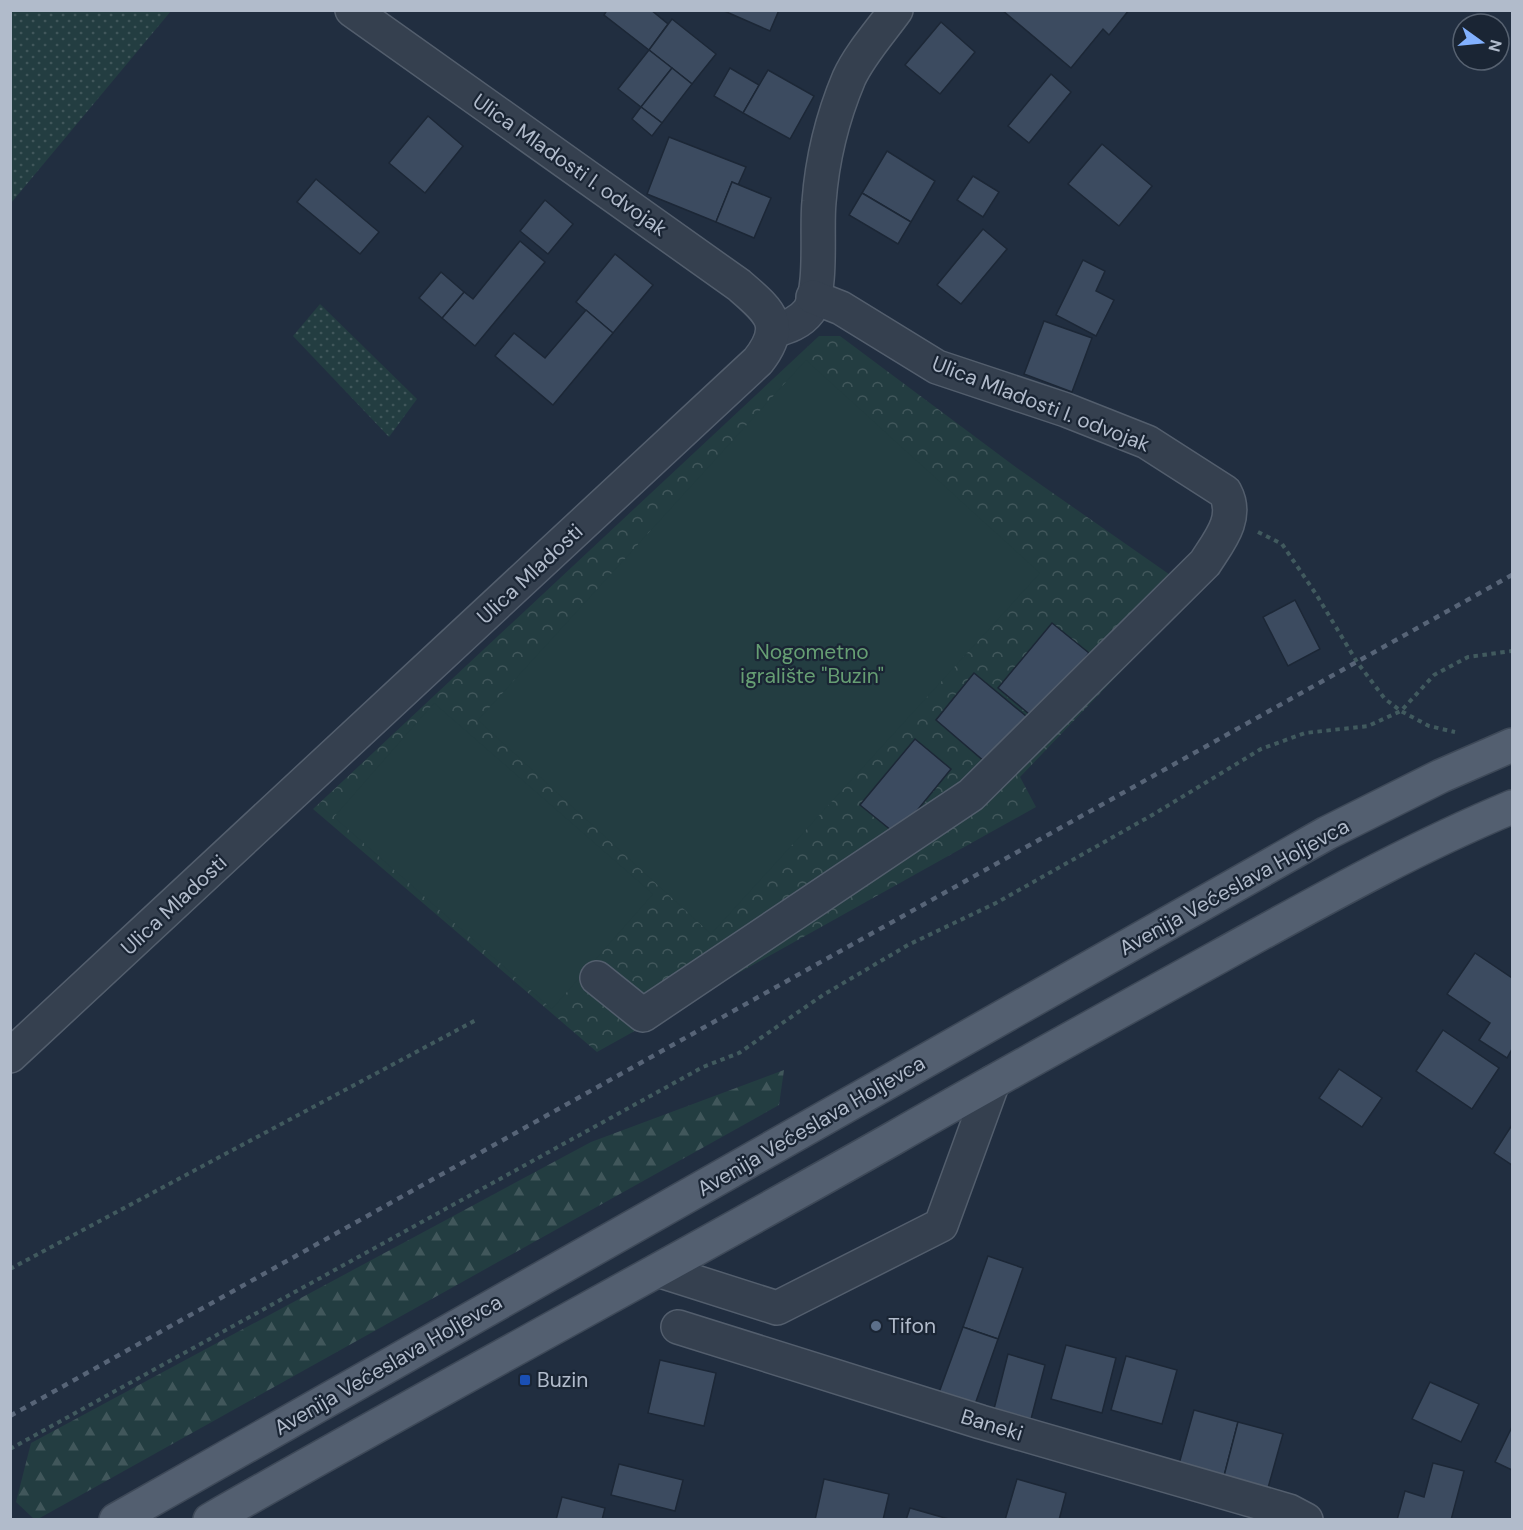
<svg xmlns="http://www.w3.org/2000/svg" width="1523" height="1530" font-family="'DM Sans',sans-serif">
  <defs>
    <pattern id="grass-dots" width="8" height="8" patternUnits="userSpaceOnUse" patternTransform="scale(1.5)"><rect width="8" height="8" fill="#233d41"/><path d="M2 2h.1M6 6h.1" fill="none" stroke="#41575b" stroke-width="1.8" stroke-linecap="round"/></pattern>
    <pattern id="forest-firs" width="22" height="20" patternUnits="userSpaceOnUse" patternTransform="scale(1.5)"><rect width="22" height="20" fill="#233d41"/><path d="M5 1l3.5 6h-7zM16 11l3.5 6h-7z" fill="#41575b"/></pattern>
    <pattern id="park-crowns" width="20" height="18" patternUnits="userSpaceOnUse" patternTransform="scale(1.5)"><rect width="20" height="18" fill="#233d41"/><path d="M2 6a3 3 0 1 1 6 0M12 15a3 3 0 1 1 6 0" fill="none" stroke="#41575b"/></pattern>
  </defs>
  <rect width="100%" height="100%" fill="#212e40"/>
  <g fill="url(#grass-dots)">
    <polygon points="11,10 171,11 11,203 10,11"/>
    <polygon points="320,304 417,399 389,437 293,336"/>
  </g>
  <polygon fill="url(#forest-firs)" points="784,1070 779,1105 38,1519 34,1519 16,1502 31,1443 591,1142"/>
  <polygon fill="url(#park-crowns)" points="819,336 840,336 1017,468 1196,593 1020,777 1036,807 597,1052 313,809"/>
  <g fill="#233d41">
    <polygon points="806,360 1040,573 711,934 478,720"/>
    <polygon points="434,703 653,894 552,1009 334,817"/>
  </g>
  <g fill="#3c4b60" stroke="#1c2736" stroke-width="1.5">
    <polygon points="607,10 651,10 668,24 649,50 604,15"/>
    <polygon points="722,10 779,10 770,31"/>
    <polygon points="1002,10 1129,10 1109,35 1103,29 1071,68"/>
    <polygon points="672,19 716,54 692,84 649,50"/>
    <polygon points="941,22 975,52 940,94 905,65"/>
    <polygon points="649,50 672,68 641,107 618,89"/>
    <polygon points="672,68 692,84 662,123 641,107"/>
    <polygon points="730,68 759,85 743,113 714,96"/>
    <polygon points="768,70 814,96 790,139 743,113"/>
    <polygon points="1051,74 1071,92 1029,143 1008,126"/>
    <polygon points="641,107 662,123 652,136 632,119"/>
    <polygon points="428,116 463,146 425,193 389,163"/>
    <polygon points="669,137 746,167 738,185 732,182 716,222 647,194"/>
    <polygon points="1102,144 1152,186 1119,226 1068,184"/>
    <polygon points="887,151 935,181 911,222 862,193"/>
    <polygon points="973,176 999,192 983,217 957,200"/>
    <polygon points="316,179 379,232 360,254 297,202"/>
    <polygon points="732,182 771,198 754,238 716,222"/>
    <polygon points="862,193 911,222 898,244 849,215"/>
    <polygon points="545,200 573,224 548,254 520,231"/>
    <polygon points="983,229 1007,249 961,304 937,285"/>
    <polygon points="520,241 545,262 475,346 442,318 464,292 473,299"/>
    <polygon points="615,254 653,285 613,333 576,302"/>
    <polygon points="1083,260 1105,271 1096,291 1114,300 1096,336 1056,315"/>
    <polygon points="441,272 464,292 442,318 419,298"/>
    <polygon points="586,310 613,333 553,405 495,356 514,333 545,358"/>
    <polygon points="1044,321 1092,338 1072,392 1024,374"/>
    <polygon points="1295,600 1320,649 1288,666 1263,617"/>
    <polygon points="1052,623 1089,653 1035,719 998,688"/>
    <polygon points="974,673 1032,721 992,768 936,720"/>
    <polygon points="915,739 951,769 897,835 860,805"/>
    <polygon points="1475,953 1512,978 1512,1049 1507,1058 1479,1040 1490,1023 1447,994"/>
    <polygon points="1443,1030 1499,1068 1472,1109 1416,1071"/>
    <polygon points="1339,1069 1382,1098 1362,1127 1319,1098"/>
    <polygon points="1512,1125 1512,1165 1494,1153"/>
    <polygon points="988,1256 1023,1268 998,1339 963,1327"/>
    <polygon points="963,1327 998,1339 973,1410 937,1398"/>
    <polygon points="1066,1345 1116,1358 1102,1413 1051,1399"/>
    <polygon points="1008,1354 1045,1365 1031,1419 994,1409"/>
    <polygon points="1126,1356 1177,1370 1162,1424 1111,1410"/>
    <polygon points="660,1360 716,1373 704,1426 648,1413"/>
    <polygon points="1430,1382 1479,1404 1461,1442 1412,1419"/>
    <polygon points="1194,1410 1238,1422 1224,1476 1179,1464"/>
    <polygon points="1238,1422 1283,1434 1268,1488 1224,1476"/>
    <polygon points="1512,1427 1512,1470 1495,1462"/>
    <polygon points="1433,1463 1464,1471 1451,1520 1397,1520 1405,1491 1424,1497"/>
    <polygon points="619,1464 683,1480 675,1511 611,1495"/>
    <polygon points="824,1479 889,1494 883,1520 815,1520"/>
    <polygon points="1017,1479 1066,1493 1059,1520 1005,1520"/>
    <polygon points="562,1497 605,1508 602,1520 556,1520"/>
    <polygon points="910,1508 952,1520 906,1520"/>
  </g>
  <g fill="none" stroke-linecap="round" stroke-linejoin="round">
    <defs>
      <g id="minor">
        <path d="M774 331C787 327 800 323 809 311 823 288 816 229 819 202 822 161 833 116 849 78 860 54 881 31 896 10"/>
        <path d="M597 978 643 1015 971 795 1205 563C1219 541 1239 518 1225 492L1147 442 1066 410 937 367 841 308 813 297"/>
        <path d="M10 1056 758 361C787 324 769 311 739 285L352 10"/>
        <polyline points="661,1271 777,1308 941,1225 993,1082"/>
        <polyline points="678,1327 981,1422 1289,1511 1306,1520"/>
      </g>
      <g id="major">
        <polyline points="116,1520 1327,833 1441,776 1512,745"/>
        <path d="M210 1520C437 1390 667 1267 894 1138 1002 1076 1111 1016 1220 956 1316 903 1411 849 1512 807"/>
      </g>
    </defs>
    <use href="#minor" stroke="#535e6d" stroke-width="36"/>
    <use href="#major" stroke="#3e4958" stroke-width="36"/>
    <g stroke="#415a5e" stroke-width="4" stroke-dasharray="4.5 4.5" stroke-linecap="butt">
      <polyline points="1258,532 1282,544 1316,594 1357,662 1385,699 1401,711 1429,726 1455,732"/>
      <polyline points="10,1269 476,1020"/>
      <polyline points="10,1449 703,1067 739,1053 823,995 908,945 996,903 1154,814 1261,749 1305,733 1368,726 1401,711 1434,675 1468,657 1512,651"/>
    </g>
    <use href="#minor" stroke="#35404f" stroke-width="33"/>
    <use href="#major" stroke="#535f70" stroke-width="33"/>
    <polyline stroke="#576477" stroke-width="4.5" stroke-dasharray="6 6" stroke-linecap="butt" points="10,1416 1512,575"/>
  </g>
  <circle fill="#5c6f8a" stroke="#1a2534" stroke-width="2" cx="876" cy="1326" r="6"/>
  <rect fill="#1a4fb4" stroke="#1a2534" stroke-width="2" x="519" y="1374" width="12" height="12" rx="3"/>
  <g text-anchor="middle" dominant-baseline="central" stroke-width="4.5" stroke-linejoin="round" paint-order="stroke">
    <g font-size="21" fill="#b1bbcb" stroke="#1a2534">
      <text transform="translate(570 165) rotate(35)">Ulica Mladosti I. odvojak</text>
      <text transform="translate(1041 404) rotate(21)">Ulica Mladosti I. odvojak</text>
      <text transform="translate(530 574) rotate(-43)">Ulica Mladosti</text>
      <text transform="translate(1234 887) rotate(-29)">Avenija Većeslava Holjevca</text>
      <text transform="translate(174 905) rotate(-43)">Ulica Mladosti</text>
      <text transform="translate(811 1126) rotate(-30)">Avenija Većeslava Holjevca</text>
      <text transform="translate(388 1365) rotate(-30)">Avenija Većeslava Holjevca</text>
      <text transform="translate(992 1425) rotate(17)">Baneki</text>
    </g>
    <g font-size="21" fill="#669e73" stroke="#1a2534">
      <text x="812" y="652">Nogometno<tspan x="812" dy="24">igralište "Buzin"</tspan></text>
    </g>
    <g font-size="21" fill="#b1bbcb" stroke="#1a2534" text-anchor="start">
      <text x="888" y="1326">Tifon</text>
      <text x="537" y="1380">Buzin</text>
    </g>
  </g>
  <rect width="1523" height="1530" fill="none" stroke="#b1bbcb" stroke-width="24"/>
  <g transform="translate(1481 42) rotate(105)"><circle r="28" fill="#1a2534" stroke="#566170" stroke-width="1.5"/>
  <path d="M0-4.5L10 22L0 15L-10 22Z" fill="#82b1ff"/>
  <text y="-9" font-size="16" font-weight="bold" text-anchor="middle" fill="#b1bbcb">N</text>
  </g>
</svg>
